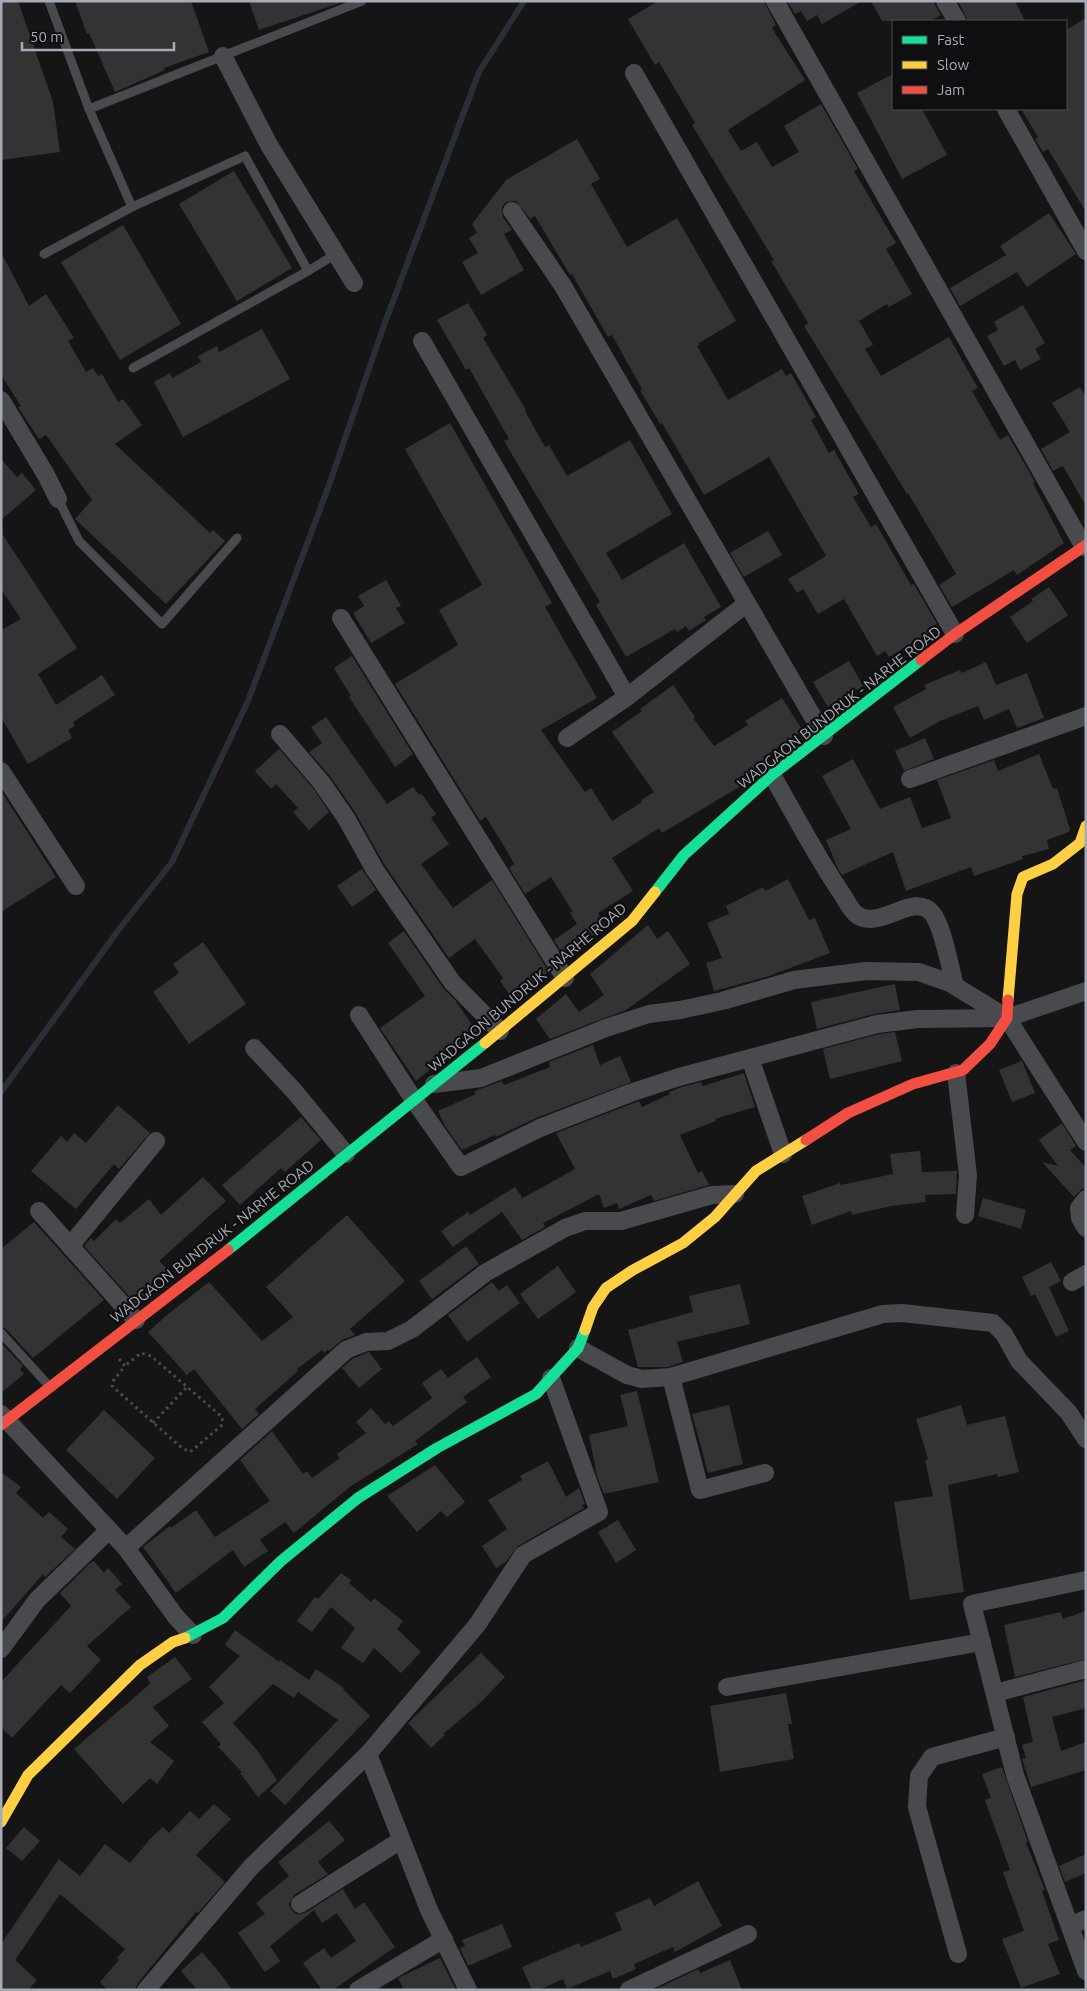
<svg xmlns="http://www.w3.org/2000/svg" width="1087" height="1991" font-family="Ubuntu,sans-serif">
  <rect width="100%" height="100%" fill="#151515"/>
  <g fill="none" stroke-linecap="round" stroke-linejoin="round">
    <polyline stroke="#292f36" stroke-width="6" points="1,1092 120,928 172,862 248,701 328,488 383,328 479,72 524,1"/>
  </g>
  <g fill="#333334">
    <polygon points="1,1 18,1 53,102 60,152 1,160"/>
    <polygon points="75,1 191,1 209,52 164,68 165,70 115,92 89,33 87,34"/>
    <polygon points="249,1 340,1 340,3 259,30"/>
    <polygon points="658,1 764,1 776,25 772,28 805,80 728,130 741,151 757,142 772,167 799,152 784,126 821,104 858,169 854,171 896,243 886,249 912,294 889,307 887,304 859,321 873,345 865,349 881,376 949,337 978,388 972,391 1000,440 1008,435 1035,482 1033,483 1064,543 1017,575 1014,570 952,607 939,585 956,574 908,493 907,494 804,326 808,323 771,261 774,260 692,125 695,123 659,62 655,65 628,19"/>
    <polygon points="787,1 862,1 822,24 817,15 807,21 801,11 795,14"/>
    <polygon points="871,1 933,1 941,15 930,21 882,21"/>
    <polygon points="958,1 1015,1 1025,21 968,21"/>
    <polygon points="1086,18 1086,212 1048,149 1043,152 1036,141 1035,139 1038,137 1021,109 1066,109 1066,30"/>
    <polygon points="893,74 893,109 922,109 947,155 902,179 857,93"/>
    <polygon points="577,139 600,179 591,184 627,247 677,218 736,321 699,343 700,345 697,346 728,400 782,369 786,376 791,373 816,417 811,420 829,453 834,450 859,494 853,497 871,527 876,524 911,585 914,584 937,624 928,628 931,632 889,657 885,651 877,656 844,599 818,614 803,589 797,593 788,579 826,556 769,457 704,495 662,423 660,424 640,390 642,389 612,335 608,337 572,274 570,275 535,216 530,219 516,201 506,202 502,207 503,217 512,230 504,234 524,270 481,295 462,262 478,253 469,238 477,233 472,224 506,180"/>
    <polygon points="234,171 292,268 237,301 179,204"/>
    <polygon points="1049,213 1076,254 1027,287 1017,272 960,306 950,288 1006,255 1000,246"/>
    <polygon points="123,225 181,324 120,360 61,262"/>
    <polygon points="1,252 29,306 46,294 74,338 68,341 86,372 93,368 98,376 102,374 118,402 123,399 142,425 115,444 210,533 213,530 225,541 166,604 75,519 92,500 46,435 39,439 18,407 21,406 1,375"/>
    <polygon points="468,303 487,335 483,338 526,410 525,411 545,447 549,445 567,476 630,440 672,514 606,553 622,580 684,543 721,607 704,617 706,620 689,631 686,626 677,632 675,629 626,657 596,605 600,602 504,441 509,439 469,368 466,370 437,320"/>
    <polygon points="1023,305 1045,343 1035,349 1041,359 1020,370 1015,360 1004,366 987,336 998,330 994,322"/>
    <polygon points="262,329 290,379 183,437 154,382 170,373 172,378 201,362 198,356 217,346 219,352"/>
    <polygon points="1080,387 1086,397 1086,506 1063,466 1053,471 1041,449 1070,432 1052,403"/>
    <polygon points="450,423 552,603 545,607 597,698 541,730 585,792 591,788 612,821 642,802 641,800 654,792 612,732 642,711 640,709 673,685 695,717 693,718 714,746 748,725 745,721 782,698 803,731 763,757 766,762 738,780 741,785 739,787 662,833 659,828 612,858 633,891 598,913 605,925 565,959 554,940 577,924 570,913 573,912 551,877 525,894 509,868 514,864 507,851 486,817 480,821 395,684 458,645 439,610 482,585 405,449"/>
    <polygon points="1,459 17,477 22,473 36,490 1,520"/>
    <polygon points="768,531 782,555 744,577 730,553"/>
    <polygon points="1,532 77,648 38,674 56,705 102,675 115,695 73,722 75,726 68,730 72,738 28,764 1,717 1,630 21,619 1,589"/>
    <polygon points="386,580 401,606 396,608 405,623 371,643 353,613 364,606 358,596"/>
    <polygon points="1049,587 1068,615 1027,643 1010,617 1033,601 1031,599"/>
    <polygon points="352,656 413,754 395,767 349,697 351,696 334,668"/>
    <polygon points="849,661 863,686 828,707 813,682"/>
    <polygon points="986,662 996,685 1027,673 1044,718 1017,728 1009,709 984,720 978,706 940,721 910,738 893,707 926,689 924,685 960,670 962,673"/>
    <polygon points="326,717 387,804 413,787 419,795 421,793 436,814 431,818 449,844 421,864 453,908 492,880 549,972 514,1001 500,981 503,978 475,939 449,958 384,864 355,812 330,776 309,752 322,743 311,727"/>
    <polygon points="925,738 934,759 904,771 895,751"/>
    <polygon points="279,749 313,788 329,812 309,830 293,812 298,808 276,784 271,789 255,771"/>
    <polygon points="1039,754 1053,789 1057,788 1070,829 1069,832 1047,840 1049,849 1022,856 1023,859 974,876 971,867 906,891 893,852 842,875 838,869 826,840 851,829 822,776 853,759 880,809 910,797 922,828 951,818 937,780 994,760 998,771"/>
    <polygon points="1,791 56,877 1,912"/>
    <polygon points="362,869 376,890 352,907 337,886"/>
    <polygon points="788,879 809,920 815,918 830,953 766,977 714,991 706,963 722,958 707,923 729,914 726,906 763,887 765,891"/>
    <polygon points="648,925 657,939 668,931 690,964 626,1010 550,1039 536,1019 566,994 579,1012 604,995 590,974"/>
    <polygon points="404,931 443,988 455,1000 477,1032 442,1057 443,1059 416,1081 380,1028 425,996 388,943"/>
    <polygon points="203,942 246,1004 189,1044 153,992 179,973 173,964"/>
    <polygon points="895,984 900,1010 874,1014 817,1029 811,1002"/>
    <polygon points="895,1032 902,1061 830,1079 823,1049 879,1034"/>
    <polygon points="593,1045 600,1065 620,1056 631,1082 536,1118 496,1137 495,1135 462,1150 445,1126 438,1111 476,1094 474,1092 480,1089 502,1081 504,1085 550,1067 549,1062"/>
    <polygon points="1022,1061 1035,1093 1012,1102 999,1070"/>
    <polygon points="744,1073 755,1107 715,1119 716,1121 680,1135 698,1173 702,1171 709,1185 654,1201 651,1195 619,1209 617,1203 604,1208 599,1194 543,1223 545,1227 522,1240 502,1212 453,1247 441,1231 468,1212 470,1215 515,1187 522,1197 521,1199 575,1169 556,1133 639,1101 642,1107 670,1094 669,1092 682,1087 701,1082 703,1086"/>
    <polygon points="118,1105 150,1133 119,1169 114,1164 76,1209 31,1171 61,1136 67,1142 74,1133 86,1143"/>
    <polygon points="301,1117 321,1140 285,1172 281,1168 240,1205 222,1185"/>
    <polygon points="1062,1123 1076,1146 1070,1150 1086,1168 1086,1189 1082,1189 1074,1197 1042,1162 1058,1166 1039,1140"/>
    <polygon points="920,1151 922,1172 957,1171 956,1194 925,1195 926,1202 891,1206 852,1215 851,1211 812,1225 802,1196 840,1183 841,1185 893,1174 890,1154"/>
    <polygon points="203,1177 226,1201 159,1261 169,1270 136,1304 84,1246 91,1238 94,1241 116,1219 120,1223 149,1199 161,1215"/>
    <polygon points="983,1198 1026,1210 1021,1229 978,1216"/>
    <polygon points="347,1215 405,1281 350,1329 355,1335 342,1340 329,1351 328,1349 324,1353 322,1350 297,1369 298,1371 255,1409 259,1414 242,1429 194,1369 187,1375 148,1332 167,1315 209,1282 262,1341 293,1317 266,1287"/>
    <polygon points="34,1222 104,1300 33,1358 6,1329 1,1327 1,1249"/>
    <polygon points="466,1246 479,1264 432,1299 419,1281"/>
    <polygon points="1051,1262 1061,1281 1049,1287 1069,1331 1056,1337 1035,1294 1031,1296 1022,1277"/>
    <polygon points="558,1266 576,1292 538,1319 520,1294"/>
    <polygon points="492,1282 499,1291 507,1285 520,1303 467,1342 448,1315"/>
    <polygon points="740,1284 750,1324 677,1342 683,1362 667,1367 638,1367 628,1330 693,1312 689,1296"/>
    <polygon points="1,1343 23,1366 20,1369 24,1374 1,1393"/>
    <polygon points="369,1352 382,1369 359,1388 342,1368 352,1359"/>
    <polygon points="477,1357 491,1377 463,1397 467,1402 415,1441 418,1444 351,1486 294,1533 285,1522 260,1540 268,1551 244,1567 233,1550 176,1593 143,1547 170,1526 171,1528 196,1510 215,1537 270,1501 240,1460 272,1431 303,1474 307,1471 312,1478 340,1458 337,1454 366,1433 356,1422 371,1408 385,1424 389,1421 393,1426 432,1398 422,1383 441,1369 448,1378"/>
    <polygon points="637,1391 659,1482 604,1494 597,1476 589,1435 628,1426 620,1395"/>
    <polygon points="729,1405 743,1464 708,1473 692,1414"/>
    <polygon points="961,1405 967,1425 1005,1416 1019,1472 998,1477 997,1474 948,1485 964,1592 910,1600 894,1502 933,1496 925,1460 928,1459 916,1419"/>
    <polygon points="104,1410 155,1458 117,1499 66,1450"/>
    <polygon points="548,1461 566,1497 579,1488 585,1504 582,1505 584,1508 518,1546 506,1562 496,1568 482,1546 507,1529 488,1500 522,1480 520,1476"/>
    <polygon points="435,1465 465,1502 447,1517 441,1511 417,1532 387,1496"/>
    <polygon points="1,1472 21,1487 16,1493 43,1518 49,1512 68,1529 61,1537 75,1549 45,1577 43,1574 1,1622"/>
    <polygon points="618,1520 636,1550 616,1563 598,1532"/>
    <polygon points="94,1561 104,1573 108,1568 122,1584 115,1590 131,1607 87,1646 101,1660 70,1693 61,1685 12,1738 1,1727 1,1682 71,1606 60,1593 90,1563"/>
    <polygon points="341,1573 351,1580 349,1583 371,1602 374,1598 403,1621 397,1629 421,1652 401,1673 374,1648 363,1663 341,1648 355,1628 331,1607 312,1632 297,1621 315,1597 318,1599"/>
    <polygon points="1086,1611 1086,1659 1015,1677 1004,1625 1061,1612 1063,1619"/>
    <polygon points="235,1630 279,1662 280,1660 309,1680 316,1669 344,1688 343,1689 370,1716 285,1805 270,1791 338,1720 298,1692 294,1698 273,1684 233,1723 257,1750 277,1780 258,1797 240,1773 242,1772 218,1747 221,1744 202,1722 224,1703 209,1687 240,1656 225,1645"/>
    <polygon points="481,1653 505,1677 481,1702 443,1734 445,1735 431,1748 408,1723"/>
    <polygon points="175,1657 192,1679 153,1707 169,1726 150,1742 174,1761 157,1784 150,1778 123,1804 74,1749 150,1684 147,1677"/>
    <polygon points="1086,1680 1086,1708 1052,1717 1061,1751 1086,1742 1086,1770 1031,1787 1022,1759 1026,1758 1022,1745 1033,1742 1023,1697"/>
    <polygon points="786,1693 792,1724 788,1724 794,1759 720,1772 710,1706"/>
    <polygon points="1002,1767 1028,1842 1026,1843 1045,1890 1042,1891 1059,1940 1048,1944 1060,1974 1021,1988 1002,1939 1024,1931 1003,1872 1010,1870 985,1800 991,1798 982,1774"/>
    <polygon points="214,1804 231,1819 196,1855 225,1882 198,1913 196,1912 138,1983 135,1990 108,1990 100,1982 119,1960 117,1958 125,1949 60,1894 15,1960 37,1980 28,1990 1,1990 1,1944 59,1859 80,1876 105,1844 130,1863 150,1839 163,1827 169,1833 190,1811 199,1819"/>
    <polygon points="329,1821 345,1840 318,1862 328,1874 294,1895 289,1904 291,1909 296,1914 305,1913 343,1889 355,1909 364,1902 395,1947 333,1990 322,1990 303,1963 324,1948 331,1958 356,1941 337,1913 322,1923 314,1910 270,1946 280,1961 265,1972 238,1933 265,1914 256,1903 289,1876 278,1862"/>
    <polygon points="24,1827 40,1841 22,1861 6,1848"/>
    <polygon points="1086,1854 1086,1873 1065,1882 1059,1866"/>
    <polygon points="698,1881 722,1926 675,1952 673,1947 634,1964 636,1969 613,1979 610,1971 567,1989 563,1979 539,1990 532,1990 522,1967 579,1943 581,1947 622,1930 615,1913 650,1898 654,1906"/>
    <polygon points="502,1924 512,1947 468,1966 460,1948 465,1946 462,1940"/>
    <polygon points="202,1952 220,1973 232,1990 197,1990 181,1971"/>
    <polygon points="440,1958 456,1990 404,1990 398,1978"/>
    <polygon points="730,1960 742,1990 654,1990 698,1969 700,1973"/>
  </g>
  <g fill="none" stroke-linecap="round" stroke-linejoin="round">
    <g stroke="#4b4c4f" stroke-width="3" stroke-dasharray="2.5 4" stroke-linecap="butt">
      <polyline points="119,1359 125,1366 113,1381 112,1386 182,1448 190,1452 221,1426 223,1421 221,1416 151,1356 141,1353 125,1366"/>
      <polyline points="153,1423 187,1387"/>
    </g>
    <g stroke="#494a4d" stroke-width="9">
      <polyline points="49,1 89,109 132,207"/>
      <polyline points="89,109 362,1"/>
      <polyline points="44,254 132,207 245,156 308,271 133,368"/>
      <polyline points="308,271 336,254"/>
      <polyline points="58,499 79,541 162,624 237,538"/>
      <polyline points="1,1333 50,1387"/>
    </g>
    <g stroke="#494a4d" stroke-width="18">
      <polyline points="775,1 1084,547"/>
      <polyline points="945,1 957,21"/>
      <polyline points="223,56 269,145 354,283"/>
      <polyline points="634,73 955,634"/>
      <polyline points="1006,109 1086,251"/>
      <polyline points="512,211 563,286 824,736"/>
      <polyline points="422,341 627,697"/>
      <polyline points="1,400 46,475 58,499"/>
      <polyline points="341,618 565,978"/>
      <polyline points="280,734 321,782 346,818 375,870 452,982 500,1031"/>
      <polyline points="567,738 627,697 746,604"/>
      <polyline points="1,771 76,886"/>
      <path d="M772 775C795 815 816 856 842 894 846 900 851 911 857 915 880 931 914 891 932 913 943 926 950 968 955 986"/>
      <polyline points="910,779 1086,716"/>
      <polyline points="359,1015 414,1100 461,1167 540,1128 630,1093 679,1077 877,1024 918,1019 1007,1018 1086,991"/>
      <polyline points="254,1048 295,1092 346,1154"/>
      <polyline points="750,1058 783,1154"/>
      <polyline points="956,1073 968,1175 965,1215"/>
      <polyline points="434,1084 481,1078 606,1028 649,1014 680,1010 722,1001 794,980 866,971 919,972 950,983 1007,1018 1086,1142"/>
      <polyline points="1086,1199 1079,1208 1080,1218 1086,1228"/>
      <polyline points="39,1211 136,1320"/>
      <polyline points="70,1246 156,1141"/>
      <polyline points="1072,1282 1086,1274"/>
      <polyline points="578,1348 627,1375 642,1379 671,1377 883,1314 902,1313 993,1323 1004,1334 1019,1361 1069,1413 1086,1439"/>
      <polyline points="671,1377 700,1490 765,1473"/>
      <polyline points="1,1414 126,1548 176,1617 193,1635"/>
      <polyline points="126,1548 346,1350 366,1342 388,1341 412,1329 485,1273 565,1228 585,1221 621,1221 712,1195 735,1194"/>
      <polyline points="1086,1580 972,1604 1015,1775 1086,1971"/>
      <polyline points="1,1649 37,1600 109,1530"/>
      <polyline points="727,1687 982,1642"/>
      <polyline points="995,1693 1086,1669"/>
      <polyline points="368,1754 429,1910 468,1990"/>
      <polyline points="300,1904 401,1840"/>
      <polyline points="1070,1926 1086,1919"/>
      <polyline points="958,1954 917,1807 919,1776 932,1757 1006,1737"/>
      <polyline points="146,1990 251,1867 368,1754 477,1625 523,1555 599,1512 551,1378"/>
      <polyline points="358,1990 444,1939"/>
      <polyline points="629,1990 748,1934"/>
    </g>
    <g stroke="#16e098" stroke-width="11">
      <polyline points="655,892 684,855 772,775 921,660"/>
      <polyline points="228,1250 485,1043"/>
      <polyline points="185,1638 223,1618 281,1561 358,1498 437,1448 536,1394 578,1348 585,1330"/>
    </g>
    <g stroke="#ffcf43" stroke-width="11">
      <polyline points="1008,1000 1017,894 1023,877 1053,864 1080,843 1086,826"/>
      <polyline points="485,1043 632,921 655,892"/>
      <polyline points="585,1330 593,1307 606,1288 633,1270 683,1243 715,1217 756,1171 806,1140"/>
      <polyline points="1,1822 28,1775 140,1665 173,1642 185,1638"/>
    </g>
    <g stroke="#f24e42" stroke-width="11">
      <polyline points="921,660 955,634 1086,545"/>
      <polyline points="806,1140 848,1113 913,1084 963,1070 990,1044 1007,1018 1008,1000"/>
      <polyline points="1,1425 228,1250"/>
    </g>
  </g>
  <g text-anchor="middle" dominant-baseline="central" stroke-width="4.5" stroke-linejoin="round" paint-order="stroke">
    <g font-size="15" fill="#a6abb5" stroke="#0f0f11">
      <text transform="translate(839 707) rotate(-38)">WADGAON BUNDRUK - NARHE ROAD</text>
      <text transform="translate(527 987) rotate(-40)">WADGAON BUNDRUK - NARHE ROAD</text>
      <text transform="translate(212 1241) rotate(-38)">WADGAON BUNDRUK - NARHE ROAD</text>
    </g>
  </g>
  <rect width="1087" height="1991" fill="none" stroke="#a6abb5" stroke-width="5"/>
  <rect x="892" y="20" width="175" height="90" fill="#0f0f11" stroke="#4b4d53"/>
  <rect x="902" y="36" width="25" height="8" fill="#16e098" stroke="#4b4d53"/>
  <text x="937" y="45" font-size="15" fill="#a6abb5">Fast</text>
  <rect x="902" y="61" width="25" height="8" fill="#ffcf43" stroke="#4b4d53"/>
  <text x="937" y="70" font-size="15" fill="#a6abb5">Slow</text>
  <rect x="902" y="86" width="25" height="8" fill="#f24e42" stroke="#4b4d53"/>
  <text x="937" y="95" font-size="15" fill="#a6abb5">Jam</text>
  <path d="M22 42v8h152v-8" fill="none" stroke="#a6abb5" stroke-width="2.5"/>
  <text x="30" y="42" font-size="15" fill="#a6abb5" stroke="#0f0f11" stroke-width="4" paint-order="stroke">50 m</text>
</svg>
